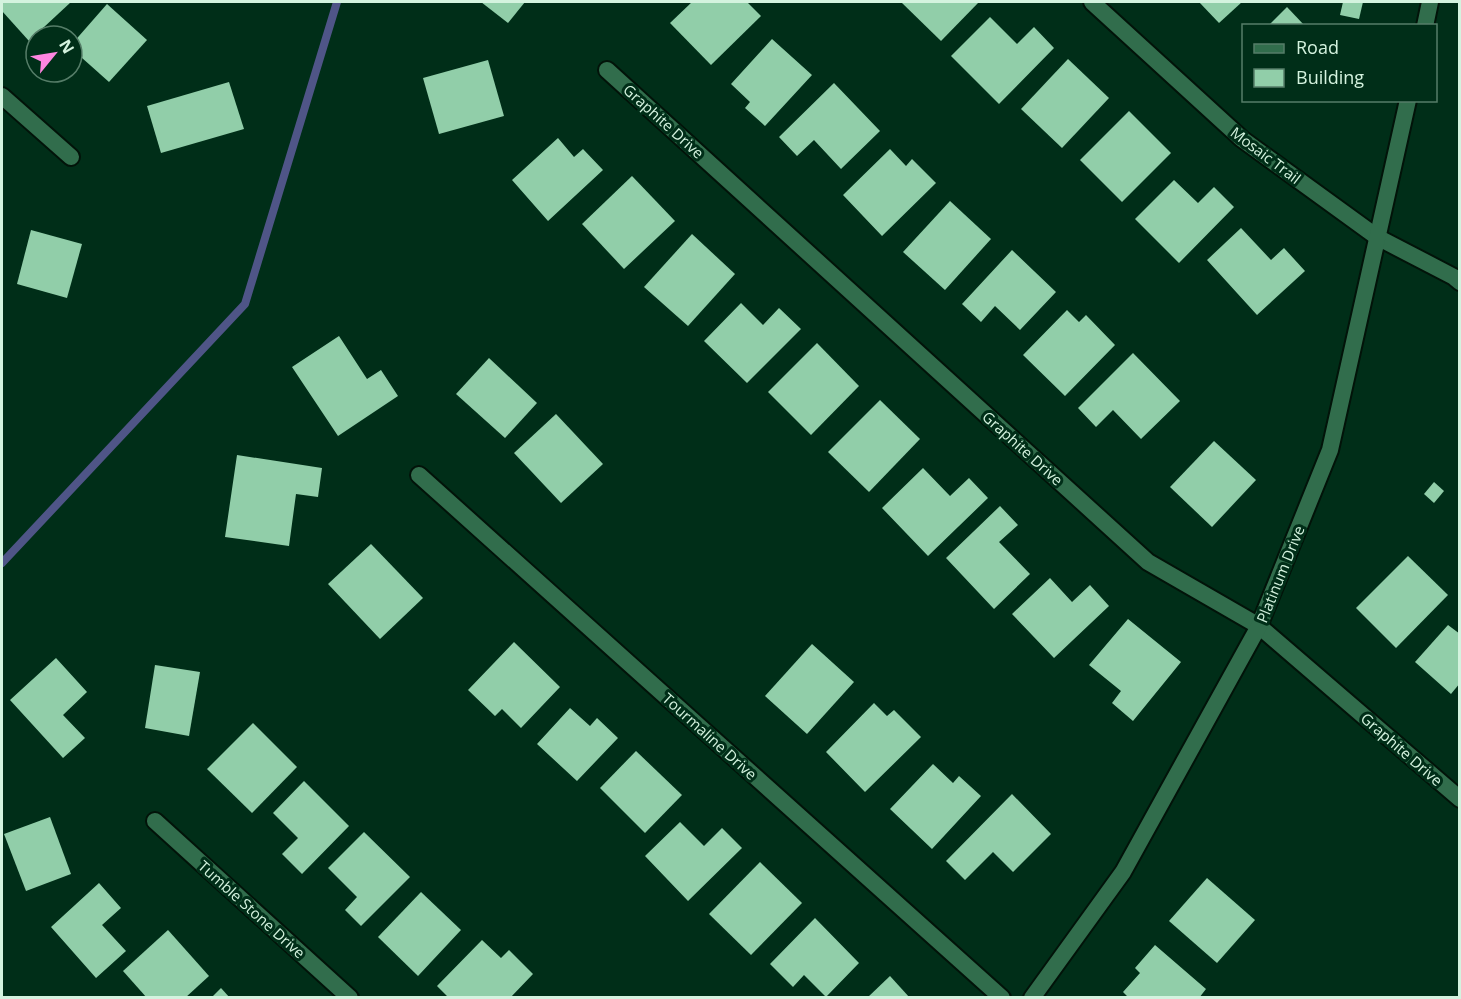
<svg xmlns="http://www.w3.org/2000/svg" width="1461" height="999" font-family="'Open Sans',sans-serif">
  <rect width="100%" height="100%" fill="#002e18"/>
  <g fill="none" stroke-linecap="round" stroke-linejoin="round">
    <polyline stroke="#4f5587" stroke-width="8" points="2,563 245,304 337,2"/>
  </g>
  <g fill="#91cea9">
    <polygon points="2,2 71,2 29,41 2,11"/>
    <polygon points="481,2 525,2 508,23"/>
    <polygon points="692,2 747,2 761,16 711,65 670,23"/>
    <polygon points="901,2 979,2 941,41"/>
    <polygon points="1199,2 1242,2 1219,23"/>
    <polygon points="1343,2 1363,2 1359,19 1340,15"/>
    <polygon points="107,4 147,40 109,82 72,49 72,44"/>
    <polygon points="1287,7 1305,26 1268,26"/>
    <polygon points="990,17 1017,44 1034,27 1054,48 999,104 951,56"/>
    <polygon points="772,39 812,75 765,126 745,108 750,102 731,84"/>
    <polygon points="1068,59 1109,98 1062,148 1021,109"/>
    <polygon points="488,60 504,116 439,134 423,78"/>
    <polygon points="229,82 244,129 161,153 147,106"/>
    <polygon points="834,83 880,131 841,169 814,140 797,156 779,137"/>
    <polygon points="1129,111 1171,153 1122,202 1080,160"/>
    <polygon points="558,138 574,157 583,149 603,170 548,221 512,180"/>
    <polygon points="890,149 906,166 912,159 936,183 882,236 843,195"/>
    <polygon points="632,176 675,221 624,269 582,224"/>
    <polygon points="1174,180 1198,203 1214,187 1234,207 1179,263 1135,219"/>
    <polygon points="950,201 991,239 945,290 903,252"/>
    <polygon points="1241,228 1271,260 1284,248 1305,271 1257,315 1207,260"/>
    <polygon points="31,230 82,244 67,298 17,284"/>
    <polygon points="692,234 735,274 688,326 644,287"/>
    <polygon points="1012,250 1056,292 1020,330 995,306 981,322 962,304"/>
    <polygon points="741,303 763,325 779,308 801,329 747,383 704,341"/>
    <polygon points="1067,310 1079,322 1086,315 1115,345 1065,396 1023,355"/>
    <polygon points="339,336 367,379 381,370 398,396 338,436 292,367"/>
    <polygon points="817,343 859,386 811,435 768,392"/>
    <polygon points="1133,353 1180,401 1141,439 1113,410 1096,427 1078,408"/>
    <polygon points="489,358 537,403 505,438 456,394"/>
    <polygon points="880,400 920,439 869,492 828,452"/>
    <polygon points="556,414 603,464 561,503 514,453"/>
    <polygon points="1214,441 1256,480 1212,527 1170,487"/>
    <polygon points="237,455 322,468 318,497 296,494 289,546 225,537"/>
    <polygon points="923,468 950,496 969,478 988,498 928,556 882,508"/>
    <polygon points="1434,482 1444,491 1434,503 1424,494"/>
    <polygon points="1000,506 1018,525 999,542 1030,574 994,609 946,558"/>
    <polygon points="371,544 423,598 380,639 328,584"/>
    <polygon points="1408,556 1448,595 1396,648 1356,608"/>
    <polygon points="1050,578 1072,602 1090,585 1109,606 1054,658 1012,614"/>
    <polygon points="1128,619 1181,662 1133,721 1112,703 1121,691 1089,665"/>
    <polygon points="1448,625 1460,634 1460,683 1451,694 1415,662"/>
    <polygon points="514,642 560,687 521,728 502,709 495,716 468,690"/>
    <polygon points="812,644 854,682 807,734 765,696"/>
    <polygon points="56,658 87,692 63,715 85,738 63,758 10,700"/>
    <polygon points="155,665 200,672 189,736 145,728"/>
    <polygon points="874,703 887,716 894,710 921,737 865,792 826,752"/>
    <polygon points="570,708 590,726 597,718 618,738 577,781 537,744"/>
    <polygon points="253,723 297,767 252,813 207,769"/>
    <polygon points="636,751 682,795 645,833 600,788"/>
    <polygon points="933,764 953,783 959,776 981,796 932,849 890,809"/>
    <polygon points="304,781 349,826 302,874 282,854 298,838 273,813"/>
    <polygon points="1012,794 1051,834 1013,872 993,852 965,880 946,861"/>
    <polygon points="50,817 71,874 26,891 4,834"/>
    <polygon points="680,822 704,846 722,828 742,848 688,901 645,856"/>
    <polygon points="364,832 410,877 361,926 345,910 357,897 328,868"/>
    <polygon points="760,862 802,903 751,955 709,914"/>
    <polygon points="1207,878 1255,920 1217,963 1169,921"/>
    <polygon points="99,883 121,908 102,925 126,951 96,978 51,927"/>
    <polygon points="421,892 461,930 418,976 378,937"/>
    <polygon points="815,918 859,963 826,997 804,975 793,987 770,964"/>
    <polygon points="168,930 209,976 185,998 147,998 123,971"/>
    <polygon points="482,940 501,958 509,950 533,974 510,998 449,998 437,986"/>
    <polygon points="1155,945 1206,989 1199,998 1129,998 1123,992 1140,973 1135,968"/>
    <polygon points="890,976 910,998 867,998"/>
    <polygon points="221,988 230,998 211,998"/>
  </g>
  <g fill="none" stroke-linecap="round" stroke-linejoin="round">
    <defs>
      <g id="minor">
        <polyline points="1092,2 1242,139 1377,237 1454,277 1460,282"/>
        <polyline points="1425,26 1430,2"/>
        <polyline points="607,70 1148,562 1259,626 1460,799"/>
        <polyline points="2,96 71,157"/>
        <polyline points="419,475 1002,998"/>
        <polyline points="155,821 350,998"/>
        <polyline points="1032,998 1123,872 1259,626 1330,450 1408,100"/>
      </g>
    </defs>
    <use href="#minor" stroke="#021309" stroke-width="20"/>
    <use href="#minor" stroke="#316d4c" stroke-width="16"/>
  </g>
  <g text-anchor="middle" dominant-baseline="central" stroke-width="6" stroke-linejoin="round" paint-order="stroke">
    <g font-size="15" fill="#d4f3df" stroke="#002e18">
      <text transform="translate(664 121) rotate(42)">Graphite Drive</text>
      <text transform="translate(1266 155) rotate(37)">Mosaic Trail</text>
      <text transform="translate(1023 448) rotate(42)">Graphite Drive</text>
      <text transform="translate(1280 574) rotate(-68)">Platinum Drive</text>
      <text transform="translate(710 736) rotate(42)">Tourmaline Drive</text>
      <text transform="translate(1402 749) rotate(41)">Graphite Drive</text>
      <text transform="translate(252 909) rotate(42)">Tumble Stone Drive</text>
    </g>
  </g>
  <rect width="1461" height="999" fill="none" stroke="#d4f3df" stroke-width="6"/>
  <rect x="1242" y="24" width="195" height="78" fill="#002e18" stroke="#557d68" stroke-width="1.5"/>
  <rect x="1254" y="44" width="30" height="9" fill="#316d4c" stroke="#557d68" stroke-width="1.5"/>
  <text x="1296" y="54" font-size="18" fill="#d4f3df">Road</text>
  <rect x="1254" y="69" width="30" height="18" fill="#91cea9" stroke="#557d68" stroke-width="1.5"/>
  <text x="1296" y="84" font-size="18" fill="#d4f3df">Building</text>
  <g transform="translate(54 54) rotate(60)"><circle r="28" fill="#002e18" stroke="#557d68" stroke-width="1.5"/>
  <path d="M0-4.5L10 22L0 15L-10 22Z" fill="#fe86e0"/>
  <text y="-9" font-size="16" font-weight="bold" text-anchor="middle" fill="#d4f3df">N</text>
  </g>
</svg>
